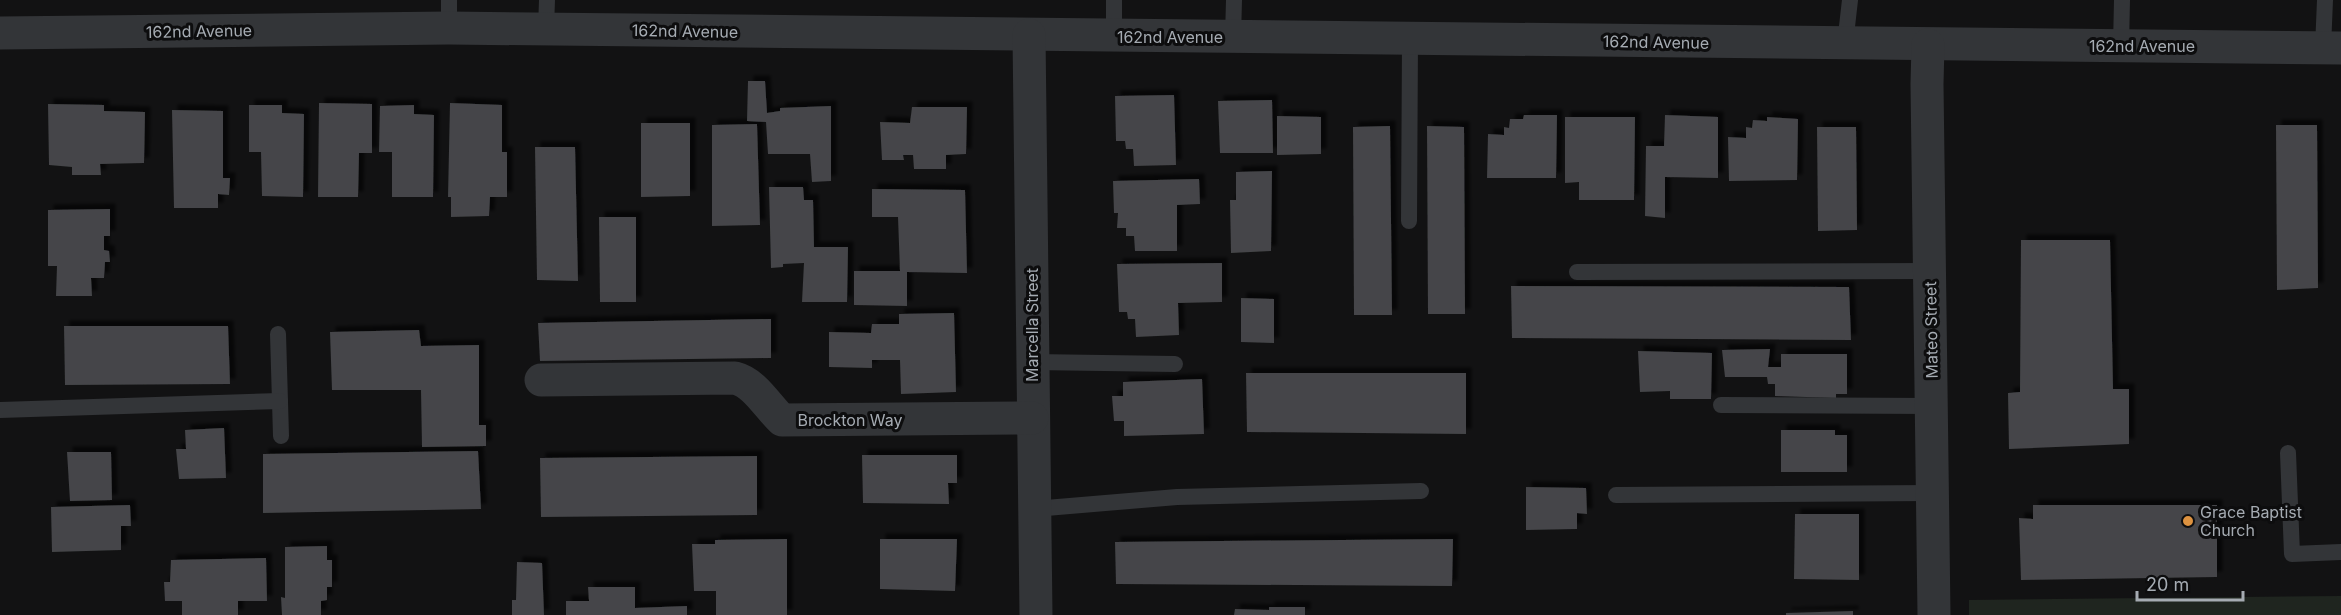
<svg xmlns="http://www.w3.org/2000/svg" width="2341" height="615" font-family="Inter,sans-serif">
  <defs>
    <filter id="shadow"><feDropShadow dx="5.5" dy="-5.5" stdDeviation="1.5" flood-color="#0009"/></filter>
  </defs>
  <rect width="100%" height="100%" fill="#121213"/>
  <polygon fill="#1f251f" points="2341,596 2341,615 1969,615 1969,600"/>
  <g fill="#444548" filter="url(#shadow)">
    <polygon points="748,81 765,81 767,113 780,111 780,108 831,106 831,181 812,182 810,154 768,154 766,122 747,121"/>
    <polygon points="1174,95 1176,165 1134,166 1133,149 1126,149 1125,141 1116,141 1115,96"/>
    <polygon points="1272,100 1273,153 1220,153 1218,101"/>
    <polygon points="319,103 372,104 372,153 359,153 358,197 318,197"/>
    <polygon points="450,103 502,105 502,152 507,152 507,197 490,197 489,216 451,217 451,197 448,197"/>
    <polygon points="48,104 104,105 104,111 145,112 144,163 100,164 101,175 72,175 72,167 49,165"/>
    <polygon points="249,105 282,105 282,113 304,114 303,197 262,196 261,152 249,152"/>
    <polygon points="414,105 414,114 434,115 433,197 392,197 392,152 379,152 380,106"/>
    <polygon points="912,107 967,107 966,154 946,155 946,169 914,169 913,155 903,155 904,160 882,160 880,122 910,123"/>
    <polygon points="172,110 223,111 223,178 230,178 229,195 218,194 218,208 174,208"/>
    <polygon points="1524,115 1557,115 1556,178 1487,178 1488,134 1504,135 1504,127 1509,128 1510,119 1523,119"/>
    <polygon points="1665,115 1718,117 1718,178 1665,177 1665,218 1645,216 1646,146 1664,146"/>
    <polygon points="1277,116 1321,117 1321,154 1277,155"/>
    <polygon points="1565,117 1635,117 1634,200 1579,200 1579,182 1565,183"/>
    <polygon points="1767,117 1798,119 1797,180 1729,181 1728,137 1746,138 1746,127 1752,128 1753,120 1767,121"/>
    <polygon points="641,123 690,123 690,196 641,197"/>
    <polygon points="757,124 760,225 712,226 712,125"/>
    <polygon points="2276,125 2317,125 2318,288 2277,290"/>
    <polygon points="1390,126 1392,315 1354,315 1353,127"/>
    <polygon points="1427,126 1464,127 1465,314 1428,314"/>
    <polygon points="1817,127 1856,127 1857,230 1818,231"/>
    <polygon points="535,147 575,147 578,281 537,280"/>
    <polygon points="1272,171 1271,251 1231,253 1230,200 1236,200 1236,172"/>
    <polygon points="1199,179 1200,204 1177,205 1177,251 1135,251 1134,236 1126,236 1126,228 1117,228 1118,213 1114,213 1113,181"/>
    <polygon points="769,187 803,187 804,200 813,200 814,247 848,247 847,302 802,302 804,263 783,264 783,267 771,268"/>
    <polygon points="872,189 965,190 967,273 907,272 907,306 854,305 854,271 900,271 898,217 872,217"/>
    <polygon points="110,209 110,236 104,236 104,250 109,251 110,262 105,262 104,278 91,278 92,296 56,296 57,266 48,266 48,210"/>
    <polygon points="599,217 636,217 636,302 600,302"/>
    <polygon points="2021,240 2110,240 2113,389 2129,389 2129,444 2009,449 2008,393 2020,392"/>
    <polygon points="1222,263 1222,302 1178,303 1179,335 1136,337 1135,319 1128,319 1127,312 1119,312 1117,264"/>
    <polygon points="1511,286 1849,287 1851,340 1512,338"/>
    <polygon points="1241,298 1274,299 1274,343 1241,342"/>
    <polygon points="954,313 956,392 901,394 900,360 872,360 872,368 829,367 829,332 871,333 872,324 899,324 899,314"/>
    <polygon points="771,319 771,358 540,361 538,323"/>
    <polygon points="64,326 228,326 230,384 65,385"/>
    <polygon points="419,330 421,346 479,345 479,425 486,425 486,446 422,447 421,390 332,390 330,332"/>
    <polygon points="1770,349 1768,367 1781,367 1781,354 1847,354 1847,394 1836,394 1836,398 1775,396 1775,384 1768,384 1767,377 1725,377 1722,350"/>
    <polygon points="1638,351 1712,353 1711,399 1670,399 1670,391 1640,392"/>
    <polygon points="1246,373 1466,373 1466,434 1247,432"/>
    <polygon points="1202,379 1204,434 1124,436 1124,421 1114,421 1112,396 1123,396 1123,382"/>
    <polygon points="224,428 226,478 179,479 176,449 186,449 185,430"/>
    <polygon points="1781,430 1835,430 1835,435 1847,435 1847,472 1781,472"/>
    <polygon points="478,451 481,509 263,513 263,454"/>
    <polygon points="67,452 111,452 112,500 70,501"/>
    <polygon points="862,455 957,455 957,483 948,483 949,504 863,503"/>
    <polygon points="757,456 757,515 541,517 540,458"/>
    <polygon points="1526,487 1586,488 1587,514 1577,513 1577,529 1526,530"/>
    <polygon points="130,505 131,526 121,526 121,550 52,552 51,507"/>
    <polygon points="2033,505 2217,505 2217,577 2021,580 2019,518 2033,519"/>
    <polygon points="1795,514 1859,514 1859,580 1794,579"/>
    <polygon points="787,539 787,615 716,615 716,591 694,591 692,544 715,544 715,540"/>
    <polygon points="880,539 957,539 955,591 880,589"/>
    <polygon points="1453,539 1452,586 1116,584 1115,542"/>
    <polygon points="327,546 327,560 332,560 332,587 327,587 327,600 321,601 321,615 282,615 281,597 285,598 285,547"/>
    <polygon points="266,558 267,601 238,601 238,615 182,615 182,601 165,601 164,582 170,582 171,560"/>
    <polygon points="517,562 542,563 544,615 512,615 512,600 516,600"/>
    <polygon points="588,587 635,587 635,608 687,606 687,615 566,615 566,601 589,601"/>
    <polygon points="1269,607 1305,607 1305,615 1234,615 1235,609 1269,610"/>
    <polygon points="1853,611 1853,615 1786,615 1786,613"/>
  </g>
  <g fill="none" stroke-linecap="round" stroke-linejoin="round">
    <g stroke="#333538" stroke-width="16">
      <polyline points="1114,0 1114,36"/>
      <polyline points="449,28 449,0"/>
      <polyline points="546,29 547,0"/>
      <polyline points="1233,37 1234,0"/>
      <polyline points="1845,44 1850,0"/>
      <polyline points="2121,46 2122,0"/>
      <polyline points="2323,48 2325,0"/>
      <polyline points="1409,221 1410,39"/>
      <polyline points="1577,272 1931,271"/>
      <polyline points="278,334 281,436"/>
      <polyline points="1032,362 1175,364"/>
      <polyline points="1721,405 1932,406"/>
      <polyline points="0,410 280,401"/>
      <polyline points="2288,453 2292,554 2341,552"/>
      <polyline points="1616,495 1933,493"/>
      <polyline points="1034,509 1177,497 1421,491"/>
    </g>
    <g stroke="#333538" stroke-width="33">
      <polyline points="0,33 449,28 2341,48"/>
      <polyline points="1029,35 1036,615"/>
      <polyline points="1928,45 1927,84 1934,615"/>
      <path d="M541 380 735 378C755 383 767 406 782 420L1032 418"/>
    </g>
  </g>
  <circle fill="#dd9240" stroke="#0d0d0e" stroke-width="2" cx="2188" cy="521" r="6"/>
  <g text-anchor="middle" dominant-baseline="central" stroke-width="6" stroke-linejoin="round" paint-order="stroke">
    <g font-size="16" fill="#a5abb2" stroke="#0d0d0e">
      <text transform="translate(199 31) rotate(-1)">162nd Avenue</text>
      <text transform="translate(685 31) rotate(1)">162nd Avenue</text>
      <text x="1170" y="37">162nd Avenue</text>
      <text transform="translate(1656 42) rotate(1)">162nd Avenue</text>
      <text x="2142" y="46">162nd Avenue</text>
      <text transform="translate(1032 325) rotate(-90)">Marcella Street</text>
      <text transform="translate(1931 330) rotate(-91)">Mateo Street</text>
      <text x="850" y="420">Brockton Way</text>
    </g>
    <g font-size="16" fill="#a5abb2" stroke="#0d0d0e" text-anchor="start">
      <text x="2200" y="512">Grace Baptist<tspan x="2200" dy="18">Church</tspan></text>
    </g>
  </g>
  <path d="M2137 591v9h106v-9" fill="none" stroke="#a5abb2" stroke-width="3"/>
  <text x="2146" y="591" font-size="18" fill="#a5abb2" stroke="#0d0d0e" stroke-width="4.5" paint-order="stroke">20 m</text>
</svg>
